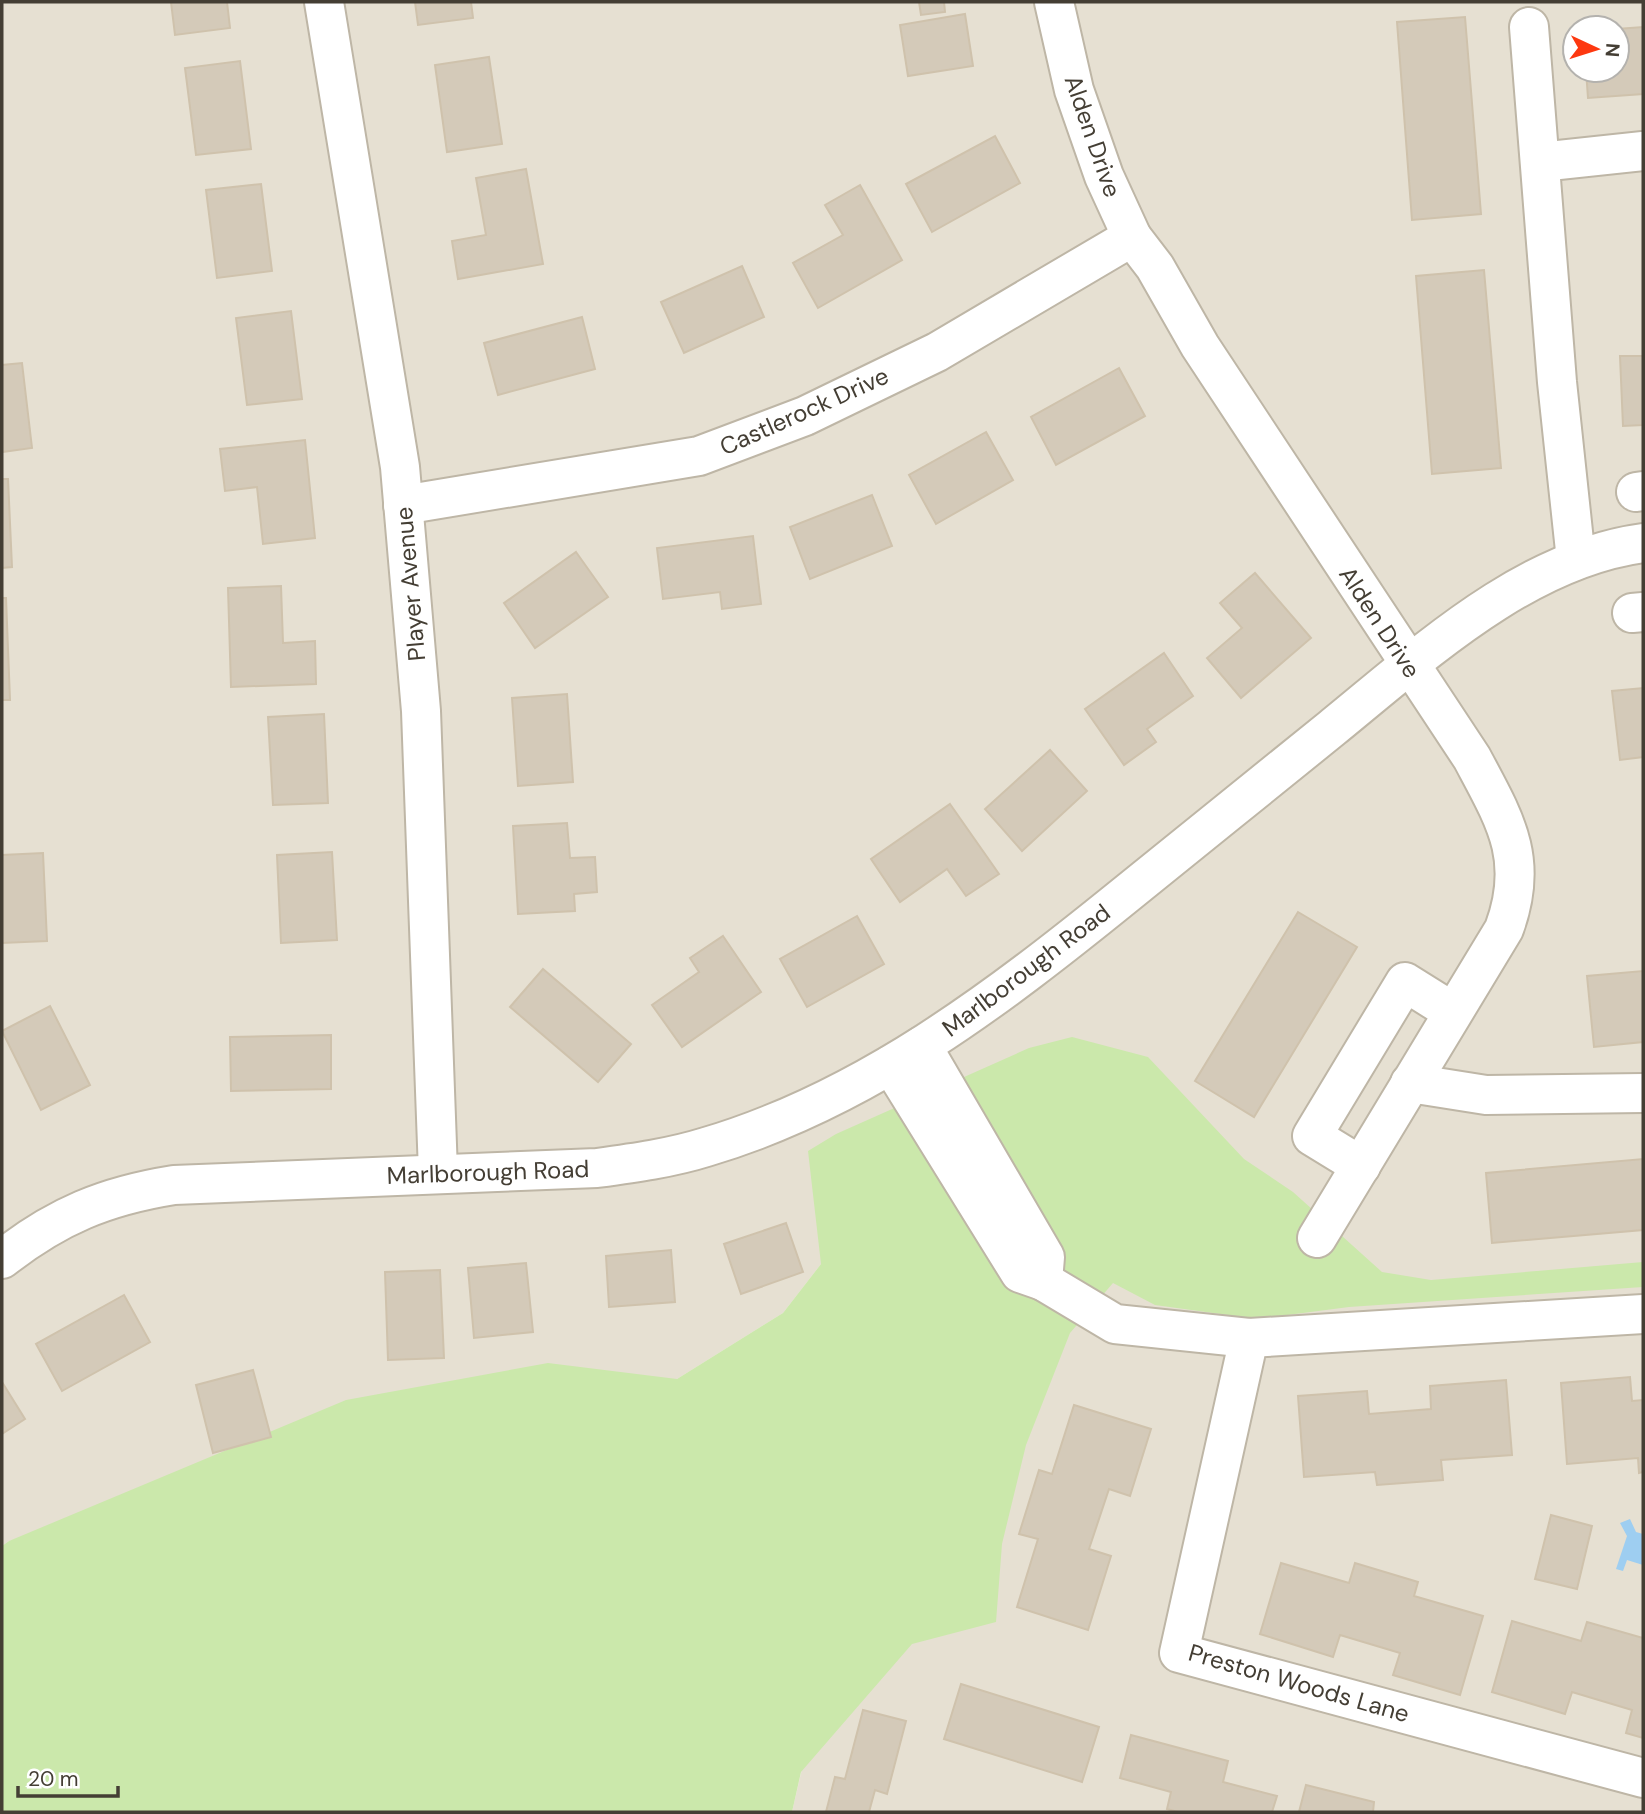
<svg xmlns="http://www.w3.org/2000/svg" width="1645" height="1814" font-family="'DM Sans',sans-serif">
  <rect width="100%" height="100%" fill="#f2eee4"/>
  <path fill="#e6e0d2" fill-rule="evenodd" d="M2 2H1643V1812H792L841 1600 821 1264 783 1313 677 1379 9 1541 2 1546ZM1575 28H1617V70H1575Z"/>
  <polygon fill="#cbe8ab" points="1072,1037 1148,1057 1244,1159 1293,1192 1382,1272 1431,1280 1643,1262 1643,1287 1349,1307 1257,1319 1155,1305 1113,1283 1070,1333 1026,1445 1002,1544 996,1622 912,1644 801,1772 792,1812 2,1812 2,1546 9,1541 346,1400 548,1363 677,1379 783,1313 821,1264 808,1151 836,1134 1029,1048"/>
  <polygon fill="#9ecef1" points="1630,1519 1636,1532 1643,1534 1643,1565 1627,1560 1623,1571 1616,1569 1627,1536 1620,1523"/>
  <g fill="#d4cab9" stroke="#cfc2ac" stroke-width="2">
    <polygon points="171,2 227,2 230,28 175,35"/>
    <polygon points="415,2 471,2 473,18 418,25"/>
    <polygon points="919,2 944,2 945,12 921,15"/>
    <polygon points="965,14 973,66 908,76 900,25"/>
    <polygon points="1465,17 1481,214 1412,220 1397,22"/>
    <polygon points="1643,27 1643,94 1588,98 1586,70 1617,70 1617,29"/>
    <polygon points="489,57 502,144 447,152 435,65"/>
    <polygon points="240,61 251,149 196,155 185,68"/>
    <polygon points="995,136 1020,183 932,232 906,184"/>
    <polygon points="526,169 543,264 458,279 452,241 486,235 476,178"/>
    <polygon points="261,184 272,271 217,278 206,190"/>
    <polygon points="860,185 902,260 818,308 793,263 843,235 825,205"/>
    <polygon points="742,266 764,317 684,353 661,302"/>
    <polygon points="1484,270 1501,468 1432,474 1416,276"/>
    <polygon points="291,311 302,399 247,405 236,318"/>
    <polygon points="582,317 595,369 498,395 484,343"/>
    <polygon points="1620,356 1643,356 1643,425 1623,426"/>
    <polygon points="22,363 32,448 2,452 2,365"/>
    <polygon points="1119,368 1145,416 1056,465 1031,417"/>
    <polygon points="986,432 1013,480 936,524 909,475"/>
    <polygon points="305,440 315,538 263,544 257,487 225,491 220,449"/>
    <polygon points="2,479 8,479 12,567 2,568"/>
    <polygon points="872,495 892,546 810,579 790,527"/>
    <polygon points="753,536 761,604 722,609 720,592 663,599 657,548"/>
    <polygon points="576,552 608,597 535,648 504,603"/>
    <polygon points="1255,573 1311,638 1241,698 1207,658 1242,628 1220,603"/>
    <polygon points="281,586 283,643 315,641 316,684 231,687 228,588"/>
    <polygon points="2,598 6,598 10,700 2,700"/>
    <polygon points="1164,653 1193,696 1147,729 1156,742 1124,765 1085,709"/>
    <polygon points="1643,688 1643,757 1620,760 1612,691"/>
    <polygon points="567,694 573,782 518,786 512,698"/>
    <polygon points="324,714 328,803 273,805 268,717"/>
    <polygon points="1050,750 1087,791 1022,851 985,809"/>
    <polygon points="950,804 999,874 966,896 947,869 900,902 871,859"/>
    <polygon points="567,823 570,858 595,857 597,892 574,894 575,911 518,914 513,826"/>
    <polygon points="332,852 337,940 281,943 277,855"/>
    <polygon points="43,853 47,941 2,943 2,855"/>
    <polygon points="1298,912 1357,947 1254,1117 1195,1081"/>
    <polygon points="857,916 884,964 807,1007 780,959"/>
    <polygon points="723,936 761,992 682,1047 652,1005 699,972 690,958"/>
    <polygon points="543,969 631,1044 598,1082 510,1007"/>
    <polygon points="1643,971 1643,1042 1594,1047 1587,976"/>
    <polygon points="50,1006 90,1085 41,1110 2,1031"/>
    <polygon points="331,1035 331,1089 231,1091 230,1037"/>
    <polygon points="1643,1159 1643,1230 1492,1243 1486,1173"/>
    <polygon points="786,1223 803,1272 741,1294 724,1244"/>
    <polygon points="671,1250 675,1302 609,1307 606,1256"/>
    <polygon points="526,1263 533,1332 474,1338 468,1268"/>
    <polygon points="440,1270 444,1358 388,1360 385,1272"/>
    <polygon points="124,1295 150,1342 62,1391 36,1344"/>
    <polygon points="253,1370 271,1437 213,1453 196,1385"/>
    <polygon points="1630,1377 1632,1401 1643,1400 1643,1472 1639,1473 1638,1458 1567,1464 1561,1383"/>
    <polygon points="1506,1380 1512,1455 1441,1460 1443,1480 1377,1485 1375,1472 1304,1477 1298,1396 1367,1391 1369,1414 1431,1409 1430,1386"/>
    <polygon points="2,1382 25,1419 2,1434"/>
    <polygon points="1074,1405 1151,1429 1130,1496 1109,1489 1089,1549 1111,1556 1088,1630 1017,1607 1038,1539 1019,1534 1039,1470 1052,1474"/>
    <polygon points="1551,1515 1592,1526 1577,1589 1535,1579"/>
    <polygon points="1281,1563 1349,1583 1355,1563 1418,1582 1414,1596 1483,1616 1460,1695 1393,1675 1400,1653 1340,1635 1333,1657 1260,1634"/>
    <polygon points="1512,1621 1581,1641 1587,1622 1643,1638 1643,1738 1626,1733 1632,1710 1572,1692 1565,1714 1492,1692"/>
    <polygon points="961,1684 1099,1727 1082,1782 944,1739"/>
    <polygon points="863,1710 906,1721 887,1794 875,1790 869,1812 826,1812 835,1777 845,1779"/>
    <polygon points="1131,1735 1228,1761 1223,1782 1277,1796 1272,1812 1178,1812 1167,1809 1171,1792 1120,1778"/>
    <polygon points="1306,1785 1374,1802 1373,1812 1299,1812"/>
  </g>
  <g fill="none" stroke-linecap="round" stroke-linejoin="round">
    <defs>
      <g id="minor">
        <polyline points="324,2 400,467 421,711 438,1172"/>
        <path d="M1054 2 1074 90 1104 176 1132 237 1155 267 1200 346 1472 758C1505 820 1530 859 1504 929L1317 1238"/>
        <polyline points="1529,27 1557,382 1576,560"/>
        <polyline points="1540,162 1643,151"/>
        <polyline points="1636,492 1643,491"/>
        <polyline points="403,505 699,456 805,416 937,352 1132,237"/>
        <polyline points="1632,613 1643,612"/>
        <polyline points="922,1046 1045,1257 1043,1281"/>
        <polyline points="891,1065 1020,1273 1043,1281 1115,1324 1249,1338"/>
        <polyline points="1410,1083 1486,1095 1643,1093"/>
        <polyline points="1361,1166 1312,1136 1405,982 1453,1012"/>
        <path d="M2 1259C57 1216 105 1196 174 1185L597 1168C634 1163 671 1158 706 1147 865 1100 998 998 1124 896 1193 840 1263 784 1332 728 1422 655 1524 559 1643 543"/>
        <polyline points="1643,1314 1249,1338 1179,1653 1643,1778"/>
      </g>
    </defs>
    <use href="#minor" stroke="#beb6a6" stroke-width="42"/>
    <use href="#minor" stroke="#fff" stroke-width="38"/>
  </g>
  <g text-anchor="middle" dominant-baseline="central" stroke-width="6" stroke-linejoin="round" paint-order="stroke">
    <g font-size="24" fill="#443e34" stroke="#fff">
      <text transform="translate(1093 136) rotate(71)">Alden Drive</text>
      <text transform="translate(804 411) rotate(-24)">Castlerock Drive</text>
      <text transform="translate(410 584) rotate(-95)">Player Avenue</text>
      <text transform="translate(1380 622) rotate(57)">Alden Drive</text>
      <text transform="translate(1026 970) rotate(-37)">Marlborough Road</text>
      <text transform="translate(488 1172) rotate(-2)">Marlborough Road</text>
      <text transform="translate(1299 1683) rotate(16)">Preston Woods Lane</text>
    </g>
  </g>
  <rect width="1645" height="1814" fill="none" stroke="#443e34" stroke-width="7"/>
  <g transform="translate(1596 49) rotate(94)"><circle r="33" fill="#ffffff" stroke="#b4b2ae" stroke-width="2"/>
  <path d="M0-5L12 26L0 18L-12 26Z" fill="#fd3810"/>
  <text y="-10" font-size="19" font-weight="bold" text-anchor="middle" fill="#443e34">N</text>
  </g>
  <path d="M18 1786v10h100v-10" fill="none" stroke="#443e34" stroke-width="3.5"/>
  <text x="28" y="1786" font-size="21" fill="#443e34" stroke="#ffffff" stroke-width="5" paint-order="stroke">20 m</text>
</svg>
